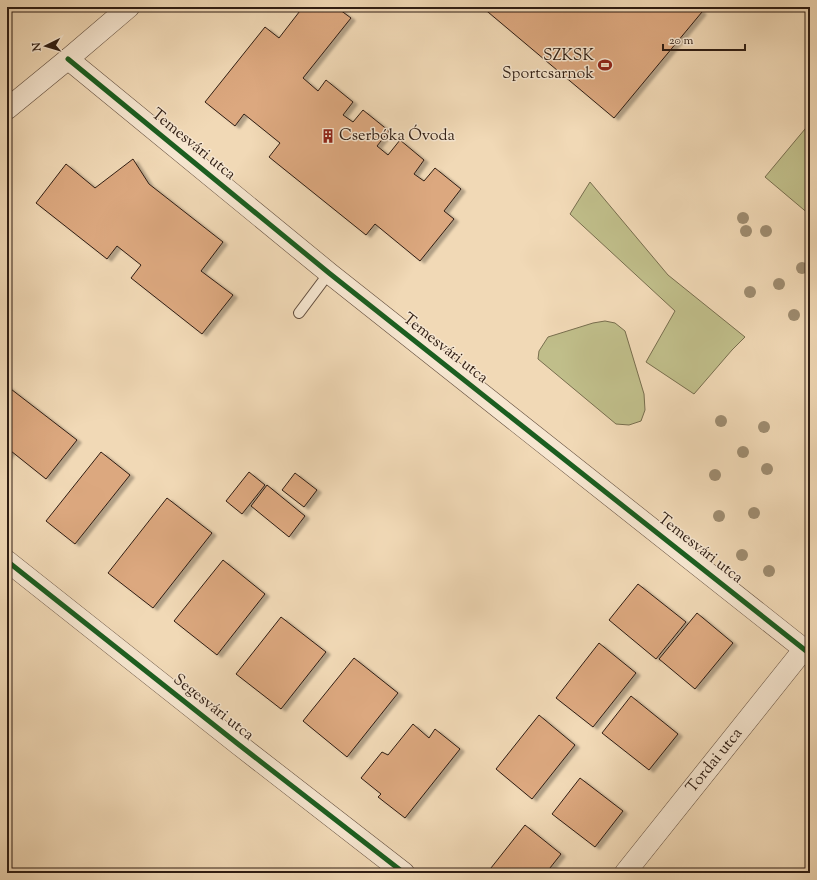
<svg xmlns="http://www.w3.org/2000/svg" width="817" height="880" font-family="'Sorts Mill Goudy',serif">
  <defs>
    <filter id="shadow"><feDropShadow dx="4.5" dy="2.5" stdDeviation="1" flood-color="#0004"/></filter>
  </defs>
  <rect width="100%" height="100%" fill="#f1d9b6"/>
  <filter id="stains"><feTurbulence type="fractalNoise" baseFrequency=".005" numOctaves="4"/><feColorMatrix values="0 0 0 0 .2 0 0 0 0 .09 0 0 0 0 .02 0 0 0 .5 -.17"/></filter>
  <radialGradient id="worn" r=".72"><stop offset=".6" stop-color="#630" stop-opacity="0"/><stop offset="1" stop-color="#630" stop-opacity=".3"/></radialGradient>
  <g fill="#c0be8a" stroke="#786e4e">
    <polygon points="810,123 810,215 765,177"/>
    <polygon points="590,182 668,275 745,337 732,350 694,394 646,362 675,311 570,214"/>
    <polygon points="605,321 615,323 625,331 644,394 645,410 641,421 629,425 616,424 538,359 539,351 548,337 593,323"/>
  </g>
  <g fill="#dca87f" stroke="#2f1d13" filter="url(#shadow)">
    <polygon points="303,7 336,7 351,18 303,78 318,91 326,80 353,102 343,115 353,122 363,110 389,131 377,146 388,155 400,140 424,160 414,174 424,181 435,168 461,189 444,211 454,219 420,261 375,224 366,235 269,157 280,143 244,114 235,126 205,102 265,27 279,38"/>
    <polygon points="482,7 696,7 702,12 614,118"/>
    <polygon points="133,159 149,184 223,242 201,271 233,295 202,334 131,278 141,265 117,246 107,259 36,203 66,164 95,188"/>
    <polygon points="7,386 77,440 46,479 11,451 7,457"/>
    <polygon points="101,452 130,475 75,544 46,521"/>
    <polygon points="249,472 265,485 242,514 226,501"/>
    <polygon points="295,473 317,490 304,507 282,490"/>
    <polygon points="267,485 305,516 289,537 251,506"/>
    <polygon points="167,498 212,533 153,608 108,573"/>
    <polygon points="223,560 265,594 217,655 174,621"/>
    <polygon points="638,584 686,622 656,659 609,620"/>
    <polygon points="697,613 733,643 695,689 659,659"/>
    <polygon points="281,617 326,652 281,709 236,674"/>
    <polygon points="599,643 636,673 593,727 556,698"/>
    <polygon points="354,658 398,693 347,757 303,721"/>
    <polygon points="631,696 678,734 649,770 602,733"/>
    <polygon points="539,715 575,745 532,799 496,769"/>
    <polygon points="413,724 429,738 435,729 460,749 405,818 378,797 381,794 361,778 382,752 388,755"/>
    <polygon points="580,778 623,811 595,847 552,814"/>
    <polygon points="525,825 561,854 546,873 487,873"/>
  </g>
  <g fill="none" stroke-linecap="round" stroke-linejoin="round">
    <defs>
      <polyline id="lane" points="299,313 329,273"/>
      <g id="street">
        <polyline points="68,59 329,273 810,654"/>
        <polyline points="7,109 68,59 129,7"/>
        <polyline points="7,561 238,744 404,873"/>
        <polyline points="625,873 804,649"/>
      </g>
    </defs>
    <use href="#lane" stroke="#604c3c" stroke-width="12"/>
    <use href="#street" stroke="#604c3c" stroke-width="22"/>
    <use href="#lane" stroke="#f6e6d0" stroke-width="10"/>
    <use href="#street" stroke="#f6e6d0" stroke-width="21"/>
    <defs>
      <g id="cycleway">
        <polyline points="68,59 329,273 810,654"/>
        <polyline points="7,561 238,744 404,873"/>
      </g>
    </defs>
    <use href="#cycleway" stroke="#f6e6d0" stroke-width="8"/>
    <use href="#cycleway" stroke="#1b5e20" stroke-width="5"/>
  </g>
  <g fill="#9e8c70">
    <circle cx="743" cy="218" r="6"/>
    <circle cx="746" cy="231" r="6"/>
    <circle cx="766" cy="231" r="6"/>
    <circle cx="802" cy="268" r="6"/>
    <circle cx="779" cy="284" r="6"/>
    <circle cx="750" cy="292" r="6"/>
    <circle cx="794" cy="315" r="6"/>
    <circle cx="721" cy="421" r="6"/>
    <circle cx="764" cy="427" r="6"/>
    <circle cx="743" cy="452" r="6"/>
    <circle cx="767" cy="469" r="6"/>
    <circle cx="715" cy="475" r="6"/>
    <circle cx="754" cy="513" r="6"/>
    <circle cx="719" cy="516" r="6"/>
    <circle cx="742" cy="555" r="6"/>
    <circle cx="769" cy="571" r="6"/>
  </g>
  <defs>
    <symbol id="stadium-bare" viewBox="-9 -9 18 18"><path d="M0-5a6.5 5 0 1 0 0 10a6.5 5 0 1 0 0-10ZM-3.5-1.8h7v3.6h-7Z" fill="#8f2418" stroke="#f6e6d0" stroke-width="2.5" paint-order="stroke"/></symbol>
    <symbol id="building-bare" viewBox="-9 -9 18 18"><path d="M-4-6H4V6H1V3H-1V6H-4ZM-2.5-4.3h1.7v1.8h-1.7ZM.8-4.3h1.7v1.8H.8ZM-2.5-1h1.7V.8h-1.7ZM.8-1h1.7V.8H.8Z" fill="#8f2418" stroke="#f6e6d0" stroke-width="2.5" paint-order="stroke"/></symbol>
  </defs>
  <g fill-rule="evenodd">
    <use href="#stadium-bare" x="595" y="55" width="20" height="20"/>
    <use href="#building-bare" x="318" y="126" width="20" height="20"/>
  </g>
  <g text-anchor="middle" dominant-baseline="central" stroke-width="3" stroke-linejoin="round" paint-order="stroke">
    <g font-size="16" fill="#2f1d13" stroke="#f6e6d0" text-anchor="end">
      <text x="594" y="56">SZKSK<tspan x="594" dy="18">Sportcsarnok</tspan></text>
      <text x="339" y="136" text-anchor="start">Cserbóka Óvoda</text>
    </g>
    <g font-size="16" fill="#2f1d13" stroke="#f6e6d0">
      <text transform="translate(193 145) rotate(39)">Temesvári utca</text>
      <text transform="translate(445 349) rotate(38)">Temesvári utca</text>
      <text transform="translate(700 549) rotate(38)">Temesvári utca</text>
      <text transform="translate(213 708) rotate(38)">Segesvári utca</text>
      <text transform="translate(715 761) rotate(-51)">Tordai utca</text>
    </g>
  </g>
  <rect width="817" height="880" fill="none" stroke="#f1d9b6" stroke-width="24"/>
  <rect x="8" y="8" width="801" height="864" fill="none" stroke="#2f1d13" stroke-width="2"/>
  <rect x="12" y="12" width="793" height="856" fill="none" stroke="#2f1d13"/>
  <g transform="translate(46 46) rotate(265)" stroke="#f6e6d0" stroke-width="3" paint-order="stroke">
  <path d="M0-3L7 15L0 10L-7 15Z" fill="#2f1d13"/>
  <text y="-6" font-size="11" font-weight="bold" text-anchor="middle" fill="#2f1d13">N</text>
  </g>
  <path d="M663 44v6h82v-6" fill="none" stroke="#2f1d13" stroke-width="2"/>
  <text x="669" y="44" font-size="12" fill="#2f1d13" stroke="#f6e6d0" stroke-width="3" paint-order="stroke">20 m</text>
  <rect width="100%" height="100%" filter="url(#stains)"/>
  <rect width="100%" height="100%" fill="url(#worn)"/>
</svg>
